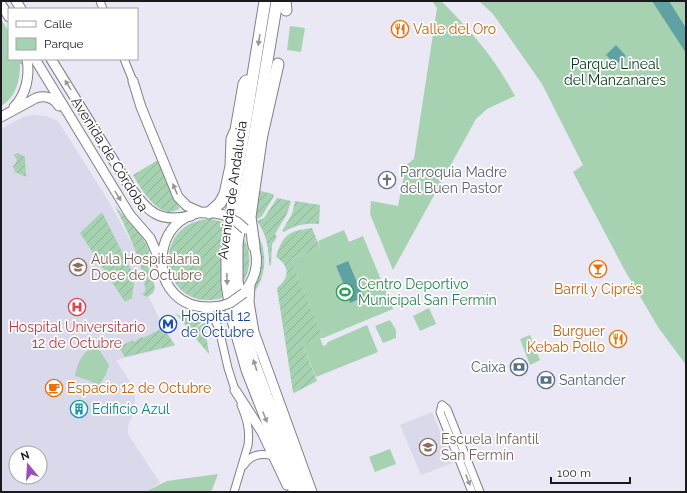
<svg xmlns="http://www.w3.org/2000/svg" width="687" height="493" font-family="Raleway,sans-serif">
  <defs>
    <pattern id="garden-furrows" width="10" height="10" patternUnits="userSpaceOnUse"><rect width="10" height="10" fill="#a6d2b1"/><path d="M-1 1l2-2M0 10L10 0M9 11l2-2" fill="none" stroke="#8eb498"/></pattern>
  </defs>
  <rect width="100%" height="100%" fill="#e9e8f4"/>
  <g fill="#d9d9eb" fill-rule="evenodd">
    <path d="M32 115 46 116 58 121 109 202 152 279 148 295 159 318 175 346 116 360 131 383 135 394V410L128 426V434L160 483 145 492H1V129L23 117ZM16 453H40V477H16Z"/>
    <polygon points="432,412 453,463 421,475 400,425"/>
  </g>
  <g fill="#a6d2b1">
    <path d="M432 1H441C470 29 496 60 515 96L487 109 476 119 393 270 370 214 371 201 398 206 406 165 414 159 437 8Z"/>
    <polygon points="479,1 686,1 686,365 658,327 624,269 573,172 583,165 542,84 493,14"/>
    <path d="M1 19 9 32V59H21L23 64H20C20 81 16 97 1 106Z"/>
    <polygon points="290,26 305,28 301,52 287,50"/>
    <polygon points="344,230 349,242 363,236 393,309 323,338 291,259 320,248 318,241"/>
    <polygon points="429,308 436,324 420,331 413,316"/>
    <polygon points="390,320 396,330 396,338 383,343 375,326"/>
    <polygon points="367,325 378,352 316,377 303,345 320,338 323,346 326,345 328,342"/>
    <polygon points="530,335 540,360 530,365 520,339"/>
    <path d="M95 347 98 348 109 365 106 374 99 386 88 380 75 376C77 364 82 351 95 347Z"/>
    <polygon points="390,449 396,464 375,472 369,457"/>
    <polygon points="218,474 212,490 210,492 145,492 167,481"/>
  </g>
  <g fill="url(#garden-furrows)">
    <polygon points="18,153 25,157 26,177 15,172 13,166 15,164 17,160 14,155"/>
    <path d="M158 160 174 200 180 208C161 223 141 189 133 175Z"/>
    <polygon points="259,189 261,191 273,194 274,196 262,216 256,220"/>
    <path d="M277 198 291 201 287 214 275 234 277 237 272 244 271 265H269C269 249 267 235 257 221L264 218Z"/>
    <path d="M295 201 320 205 319 224C305 223 295 225 284 232L282 231 292 214Z"/>
    <path d="M115 206 143 238 149 250 148 260 155 288 153 293 147 297 142 294 145 292C146 268 126 228 115 206Z"/>
    <polygon points="102,212 132,272 134,283 132,298 125,302 80,233"/>
    <path d="M211 219 223 222 221 260 222 298C160 315 147 221 211 219Z"/>
    <path d="M312 228 320 248 291 259 323 338H320L303 345 317 381 294 393 293 392 277 288C290 277 290 266 276 257 283 234 289 231 312 228Z"/>
    <path d="M256 230C267 250 268 275 253 294 255 281 261 272 261 257 261 248 255 239 256 230Z"/>
    <path d="M243 238C252 252 251 270 242 284V251Z"/>
    <polygon points="175,313 180,316 184,315 203,321 193,330 190,330"/>
    <path d="M207 322 208 324 205 329 209 353V354L192 334C194 329 202 323 207 322Z"/>
    <polygon points="163,328 175,345 125,357 119,347 133,340 134,342 142,337 143,338"/>
  </g>
  <g fill="#60a1a4">
    <polygon points="652,1 669,1 686,28 686,53"/>
    <polygon points="616,45 626,56 616,65 606,55"/>
    <polygon points="348,261 362,294 363,293 364,297 350,303 349,299 350,299 336,266"/>
  </g>
  <g fill="none" stroke-linecap="round" stroke-linejoin="round">
    <defs>
      <g id="minor">
        <polyline points="100,1 103,9"/>
        <polyline points="124,59 133,81"/>
        <polyline points="203,307 214,318 219,329 228,368 236,393"/>
        <polyline points="442,405 447,409 480,492"/>
        <polyline points="442,405 440,412 472,492"/>
        <path d="M244 465C251 454 262 453 273 456"/>
        <path d="M234 492 248 445C250 430 247 419 241 405"/>
      </g>
      <g id="major">
        <polyline points="16,1 21,9"/>
        <polyline points="1,4 9,17"/>
        <polyline points="35,59 130,215 150,238 161,263"/>
        <path d="M51 59 130 187C149 212 157 223 191 216"/>
        <polyline points="133,81 141,107 178,197 187,206 203,213"/>
        <path d="M14 107C26 95 30 76 27 59"/>
        <path d="M1 117 36 98C46 95 54 98 59 106"/>
        <polyline points="250,284 249,302 254,332 312,492"/>
        <path d="M247 288C258 274 259 256 252 240"/>
        <path d="M221 306C136 320 148 192 224 215"/>
        <polyline points="235,390 262,432 287,485"/>
      </g>
      <g id="highway">
        <polyline points="265,1 233,199 227,255 227,284 232,317 247,370 295,492"/>
        <polyline points="277,1 245,192 237,244 237,281 246,336 254,363 266,395 306,492"/>
        <polyline points="285,1 286,10"/>
        <polyline points="261,139 278,64"/>
        <polyline points="209,213 220,203 225,194 231,166 232,139 236,130 244,84 246,81"/>
        <polyline points="254,246 250,217 261,140"/>
      </g>
    </defs>
    <use href="#minor" stroke="#80808a" stroke-width="9"/>
    <use href="#major" stroke="#80808a" stroke-width="11"/>
    <use href="#highway" stroke="#80808a" stroke-width="13"/>
    <use href="#minor" stroke="#fff" stroke-width="7"/>
    <use href="#major" stroke="#fff" stroke-width="9"/>
    <use href="#highway" stroke="#fff" stroke-width="11"/>
    <defs>
      <g id="major-bridge">
        <polyline points="224,215 237,222 245,229"/>
        <polyline points="221,306 230,303 244,293"/>
      </g>
    </defs>
    <use href="#major-bridge" stroke="#80808a" stroke-width="11" stroke-linecap="butt"/>
    <use href="#major-bridge" stroke="#fff" stroke-width="9"/>
  </g>
  <defs><path id="oneway-solid" d="M-6-.8H1V-3.2L6.5 0L1 3.2V.8H-6Z"/></defs>
  <g fill="#98989a">
    <use href="#oneway-solid" transform="translate(259 40) rotate(99)"/>
    <use href="#oneway-solid" transform="translate(68 85) rotate(-121)"/>
    <use href="#oneway-solid" transform="translate(175 189) rotate(-113)"/>
    <use href="#oneway-solid" transform="translate(118 196) rotate(58)"/>
    <use href="#oneway-solid" transform="translate(227 279) rotate(88)"/>
    <use href="#oneway-solid" transform="translate(255 365) rotate(-108)"/>
    <use href="#oneway-solid" transform="translate(265 417) rotate(68)"/>
    <use href="#oneway-solid" transform="translate(468 480) rotate(68)"/>
  </g>
  <defs>
    <symbol id="restaurant-ring" viewBox="-11 -11 22 22"><circle r="9.5" fill="#fff" stroke="#e8710a" stroke-width="1.5"/><path d="M-5-6h1v4h1v-4h1v4h1v-4h1v5L-1.5 .5V6h-2V.5L-5-1ZM5-6V6H3V1.5H1.5Q1.5-4 5-6Z" fill="#e8710a"/></symbol>
    <symbol id="church-ring" viewBox="-11 -11 22 22"><circle r="9.5" fill="#fff" stroke="#6b7280" stroke-width="1.5"/><path d="M-1.2-6h2.4v3.5h3.3v2.4h-3.3V6h-2.4V-.1h-3.3v-2.4h3.3Z" fill="#6b7280"/></symbol>
    <symbol id="school-ring" viewBox="-11 -11 22 22"><circle r="9.5" fill="#fff" stroke="#8d6e63" stroke-width="1.5"/><path d="M0-5L7-2L0 1L-7-2ZM-4 1L0 2.5L4 1V4Q0 6-4 4Z" fill="#8d6e63"/></symbol>
    <symbol id="bar-ring" viewBox="-11 -11 22 22"><circle r="9.5" fill="#fff" stroke="#e8710a" stroke-width="1.5"/><path d="M-6-5H6L.8 .8V4.5H3.5V6h-7V4.5H-.8V.8Z" fill="#e8710a"/></symbol>
    <symbol id="stadium-ring" viewBox="-11 -11 22 22"><circle r="9.5" fill="#fff" stroke="#2e9e5b" stroke-width="1.5"/><path d="M0-5a6.5 5 0 1 0 0 10a6.5 5 0 1 0 0-10ZM-3.5-1.8h7v3.6h-7Z" fill="#2e9e5b"/></symbol>
    <symbol id="hospital-ring" viewBox="-11 -11 22 22"><circle r="9.5" fill="#fff" stroke="#e0444e" stroke-width="1.5"/><path d="M-5-5h3v3.5h4V-5h3V5h-3V1.5h-4V5h-3Z" fill="#e0444e"/></symbol>
    <symbol id="metro-ring" viewBox="-11 -11 22 22"><circle r="9.5" fill="#fff" stroke="#1a4fb4" stroke-width="1.5"/><path d="M-5.5 5V-5H-3L0 0L3-5H5.5V5H3V-.5L0 4L-3-.5V5Z" fill="#1a4fb4"/></symbol>
    <symbol id="bank-ring" viewBox="-11 -11 22 22"><circle r="9.5" fill="#fff" stroke="#5c6f8a" stroke-width="1.5"/><path d="M-6-4H6V4H-6ZM0-2.3a2.3 2.3 0 1 0 0 4.6a2.3 2.3 0 1 0 0-4.6Z" fill="#5c6f8a"/></symbol>
    <symbol id="cafe-ring" viewBox="-11 -11 22 22"><circle r="9.5" fill="#fff" stroke="#e8710a" stroke-width="1.5"/><path d="M-5.5-4.5H6V0H3Q3 3.5 0 3.5H-2.5Q-5.5 3.5-5.5 0ZM3-3.2v2h1.7v-2ZM-6 4.5H4V6H-6Z" fill="#e8710a"/></symbol>
    <symbol id="building-ring" viewBox="-11 -11 22 22"><circle r="9.5" fill="#fff" stroke="#0f9aa8" stroke-width="1.5"/><path d="M-4-6H4V6H1V3H-1V6H-4ZM-2.5-4.3h1.7v1.8h-1.7ZM.8-4.3h1.7v1.8H.8ZM-2.5-1h1.7V.8h-1.7ZM.8-1h1.7V.8H.8Z" fill="#0f9aa8"/></symbol>
  </defs>
  <g fill-rule="evenodd">
    <use href="#restaurant-ring" x="390" y="19" width="20" height="20"/>
    <use href="#church-ring" x="377" y="170" width="20" height="20"/>
    <use href="#school-ring" x="68" y="257" width="20" height="20"/>
    <use href="#bar-ring" x="588" y="259" width="20" height="20"/>
    <use href="#stadium-ring" x="335" y="282" width="20" height="20"/>
    <use href="#hospital-ring" x="67" y="297" width="20" height="20"/>
    <use href="#metro-ring" x="158" y="314" width="20" height="20"/>
    <use href="#restaurant-ring" x="608" y="329" width="20" height="20"/>
    <use href="#bank-ring" x="509" y="357" width="20" height="20"/>
    <use href="#bank-ring" x="536" y="370" width="20" height="20"/>
    <use href="#cafe-ring" x="44" y="378" width="20" height="20"/>
    <use href="#building-ring" x="69" y="399" width="20" height="20"/>
    <use href="#school-ring" x="418" y="437" width="20" height="20"/>
  </g>
  <g text-anchor="middle" dominant-baseline="central" stroke-width="3.5" stroke-linejoin="round" paint-order="stroke">
    <g font-size="14" fill="#c56008" stroke="#fff" text-anchor="start">
      <text x="413" y="29">Valle del Oro</text>
      <text x="598" y="289" text-anchor="middle">Barril y Ciprés</text>
      <text x="605" y="331" text-anchor="end">Burguer<tspan x="605" dy="16">Kebab Pollo</tspan></text>
      <text x="67" y="388">Espacio 12 de Octubre</text>
    </g>
    <g font-size="14" fill="#02391a" stroke="#fff">
      <text x="615" y="64">Parque Lineal<tspan x="615" dy="16">del Manzanares</tspan></text>
    </g>
    <g font-size="14" fill="#1b1b1f" stroke="#fff">
      <text transform="translate(110 154) rotate(58)">Avenida de Córdoba</text>
      <text transform="translate(232 190) rotate(-82)">Avenida de Andalucía</text>
    </g>
    <g font-size="14" fill="#5b616d" stroke="#fff" text-anchor="start">
      <text x="400" y="172">Parroquia Madre<tspan x="400" dy="16">del Buen Pastor</tspan></text>
    </g>
    <g font-size="14" fill="#785e54" stroke="#fff" text-anchor="start">
      <text x="91" y="259">Aula Hospitalaria<tspan x="91" dy="16">Doce de Octubre</tspan></text>
      <text x="441" y="439">Escuela Infantil<tspan x="441" dy="16">San Fermín</tspan></text>
    </g>
    <g font-size="14" fill="#27864d" stroke="#fff" text-anchor="start">
      <text x="358" y="284">Centro Deportivo<tspan x="358" dy="16">Municipal San Fermín</tspan></text>
    </g>
    <g font-size="14" fill="#164399" stroke="#fff" text-anchor="start">
      <text x="181" y="316">Hospital 12<tspan x="181" dy="16">de Octubre</tspan></text>
    </g>
    <g font-size="14" fill="#be3a42" stroke="#fff">
      <text x="77" y="327">Hospital Universitario<tspan x="77" dy="16">12 de Octubre</tspan></text>
    </g>
    <g font-size="14" fill="#4e5e75" stroke="#fff" text-anchor="end">
      <text x="506" y="367">Caixa</text>
      <text x="559" y="380" text-anchor="start">Santander</text>
    </g>
    <g font-size="14" fill="#0d838f" stroke="#fff" text-anchor="start">
      <text x="92" y="409">Edificio Azul</text>
    </g>
  </g>
  <rect width="687" height="493" fill="none" stroke="#1b1b1f" stroke-width="4"/>
  <rect x="8" y="8" width="130" height="52" fill="#ffffff" stroke="#a4a4a5"/>
  <rect x="16" y="21" width="20" height="6" fill="#ffffff" stroke="#a4a4a5"/>
  <text x="44" y="28" font-size="12" fill="#1b1b1f">Calle</text>
  <rect x="16" y="38" width="20" height="12" fill="#a6d2b1" stroke="#a4a4a5"/>
  <text x="44" y="48" font-size="12" fill="#1b1b1f">Parque</text>
  <g transform="translate(28 465) rotate(342)"><circle r="19" fill="#ffffff" stroke="#a4a4a5"/>
  <path d="M0-3L7 15L0 10L-7 15Z" fill="#9f4dbd"/>
  <text y="-6" font-size="11" font-weight="bold" text-anchor="middle" fill="#1b1b1f">N</text>
  </g>
  <path d="M551 477v6h79v-6" fill="none" stroke="#1b1b1f" stroke-width="2"/>
  <text x="557" y="477" font-size="12" fill="#1b1b1f" stroke="#ffffff" stroke-width="3" paint-order="stroke">100 m</text>
</svg>
